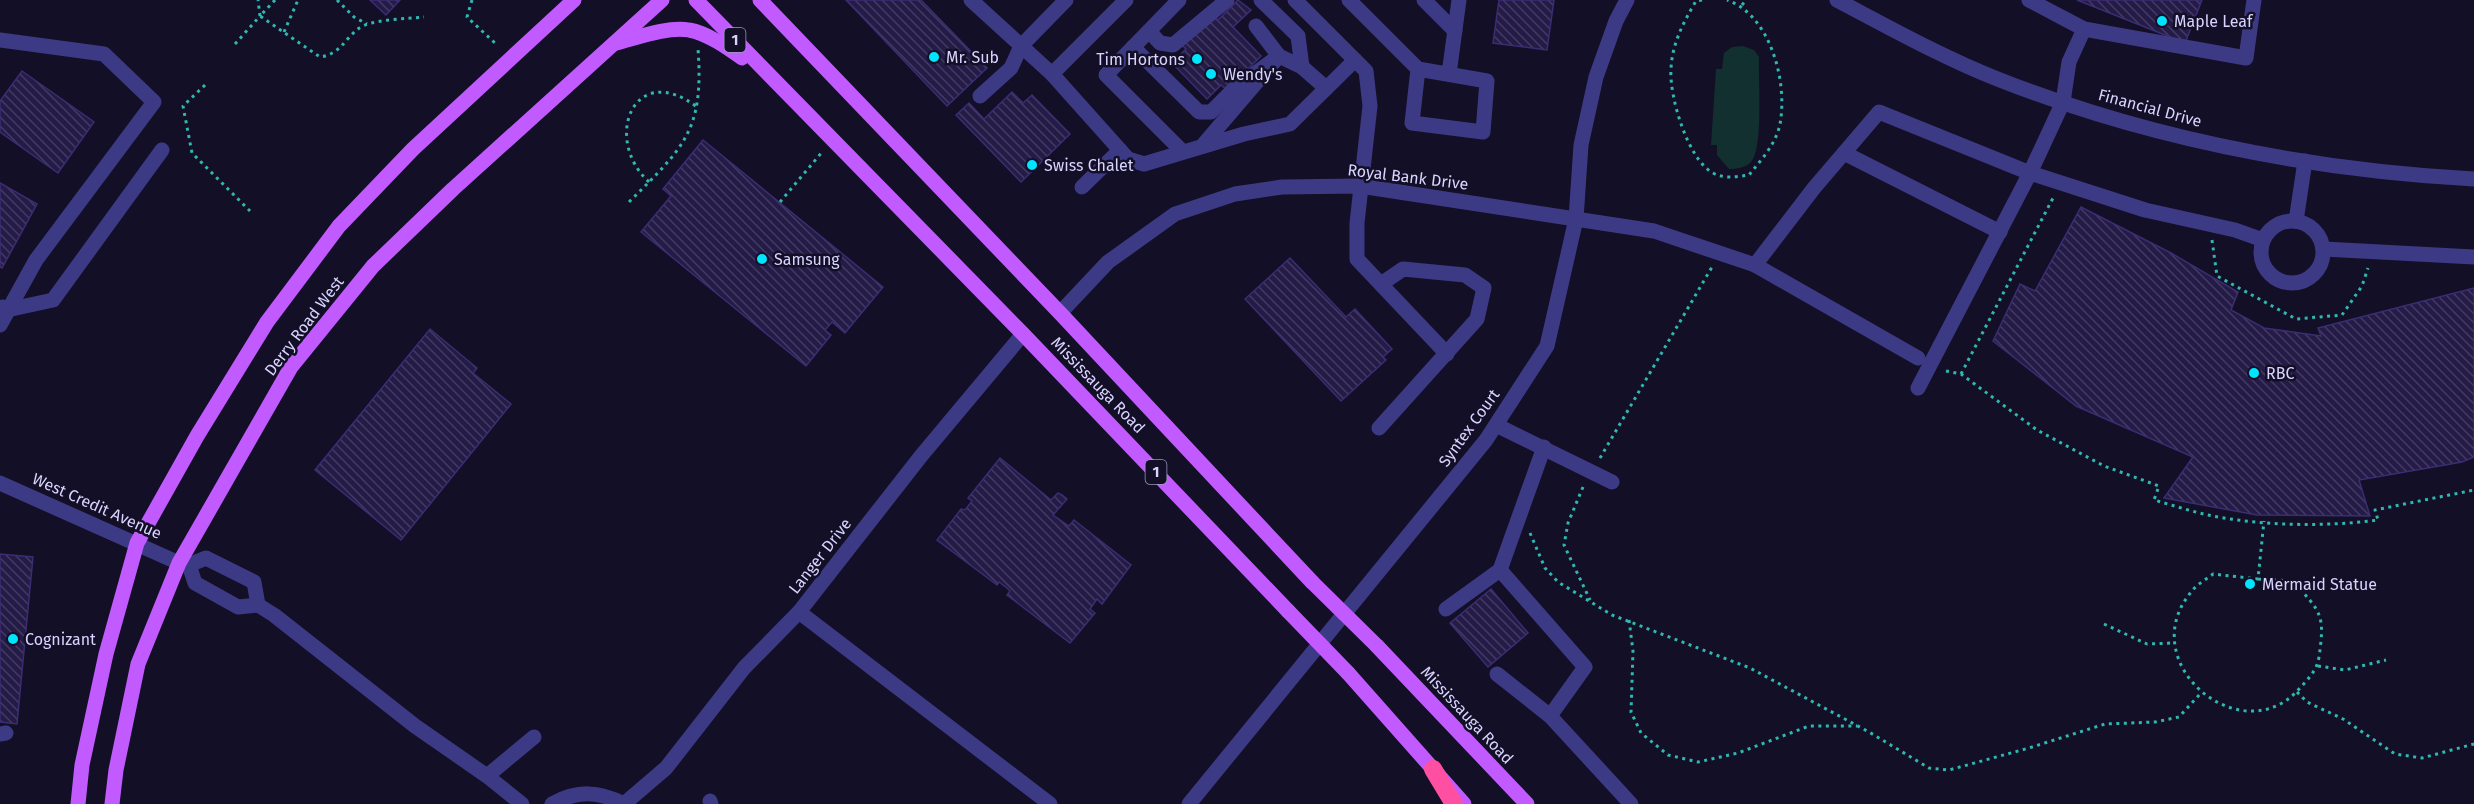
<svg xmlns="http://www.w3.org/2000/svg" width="2474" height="804" font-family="'Fira Sans',sans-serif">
  <defs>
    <pattern id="building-back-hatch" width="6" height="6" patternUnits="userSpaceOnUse" patternTransform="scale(1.5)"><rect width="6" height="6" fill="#241b47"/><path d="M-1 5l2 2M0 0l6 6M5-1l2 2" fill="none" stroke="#433b63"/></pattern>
  </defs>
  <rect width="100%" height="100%" fill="#130f26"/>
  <path fill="#12302f" d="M1743 46 1754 50 1759 57C1758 78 1764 148 1751 162 1745 168 1737 169 1729 169L1717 155V145H1711L1716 69H1722L1724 53 1732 47Z"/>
  <g fill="url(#building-back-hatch)" stroke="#3b2d73" stroke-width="1.5">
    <polygon points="370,0 400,0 386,15"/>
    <polygon points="846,0 921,0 987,68 947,106"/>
    <polygon points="1238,0 1251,10 1233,27 1261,56 1227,90 1221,85 1207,99 1172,63 1186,49 1182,45 1212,15 1218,20"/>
    <polygon points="1499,0 1554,0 1547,50 1493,43"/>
    <polygon points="2077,0 2202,0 2185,43"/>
    <polygon points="22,71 94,122 58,173 0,132 0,101"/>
    <polygon points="1012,92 1023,103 1032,95 1070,134 1021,182 956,115 969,103 984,119"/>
    <polygon points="703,140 883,287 845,333 832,322 825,330 831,335 806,366 641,232 671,196 663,189"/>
    <polygon points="0,183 37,204 2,268 0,267"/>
    <polygon points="2081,207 2171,253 2238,292 2231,310 2264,328 2321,336 2318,328 2474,288 2474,457 2462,462 2359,480 2370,516 2257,515 2164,498 2193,457 2076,406 1993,341 2020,284 2035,291"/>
    <polygon points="1290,258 1346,317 1355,309 1392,349 1383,357 1386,360 1341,401 1245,299"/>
    <polygon points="430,329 477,368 473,373 511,404 401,540 315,470"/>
    <polygon points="1000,458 1051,500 1058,493 1062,495 1067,499 1053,515 1069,526 1074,520 1131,565 1102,604 1097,599 1090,609 1095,613 1070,643 1007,595 1010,591 1007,588 999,582 997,585 937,540 961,509 965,510 972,501 968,498"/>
    <polygon points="0,554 33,557 17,724 0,722"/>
    <polygon points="1491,589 1528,633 1488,667 1450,623"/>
  </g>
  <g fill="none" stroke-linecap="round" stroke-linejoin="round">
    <g stroke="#2fb8b0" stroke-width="3" stroke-dasharray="3 4.5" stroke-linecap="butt">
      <path d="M275 0 260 16 320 57C340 54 343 41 358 29 370 19 407 19 424 17"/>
      <polyline points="337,0 354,17 367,24"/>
      <polyline points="472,0 467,17 496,44"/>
      <path d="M1702 0 1696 1C1683 23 1672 44 1671 69 1669 96 1688 160 1713 173 1724 179 1736 177 1749 175 1761 160 1776 144 1780 124 1788 81 1770 15 1727 0"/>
      <polyline points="1742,5 1746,0"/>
      <polyline points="284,32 298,0"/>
      <polyline points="235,44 260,16 258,0"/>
      <polyline points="205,85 183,106 192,153 250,211"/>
      <path d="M649 182C602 139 634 59 697 107"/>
      <path d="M629 202C684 147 704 131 698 49"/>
      <polyline points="780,202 823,151"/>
      <polyline points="2212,240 2217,276 2296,319 2342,315 2362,286 2368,268"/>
      <path d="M1946 371 1961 374 2037 430 2104 466 2159 486 2154 500C2172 505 2190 511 2208 515 2261 526 2324 527 2378 520L2375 510 2474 490"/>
      <polyline points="1961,374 2053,198"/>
      <polyline points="1600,458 1712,267"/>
      <polyline points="1583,487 1568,523 1564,545 1590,600"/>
      <polyline points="1530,533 1545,568 1558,582 1612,615 1750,668 1869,732 1929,768 1949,770 2029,748 2105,724 2155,722 2179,717 2201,693"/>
      <path d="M2258 579 2292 581C2322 612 2325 615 2319 657 2317 670 2309 678 2300 688 2242 755 2131 662 2192 591 2197 584 2207 579 2213 574L2258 579 2264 521"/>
      <polyline points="1629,620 1633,651 1631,712 1641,733 1668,755 1698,762 1738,753 1809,726 1857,726"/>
      <polyline points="2104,624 2147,644 2173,643"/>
      <polyline points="2318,666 2345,670 2386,660"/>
      <polyline points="2297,692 2307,702 2343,719 2395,754 2422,758 2474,744"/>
    </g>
    <g stroke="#3d3a85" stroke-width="15">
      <polyline points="971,0 1052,74 1126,0"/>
      <polyline points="1179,0 1106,75 1182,151"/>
      <polyline points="1261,0 1298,36 1302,67"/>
      <polyline points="1295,0 1366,71 1370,106 1357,223 1357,259 1447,354"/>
      <polyline points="1349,0 1418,69 1412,123 1483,132 1487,81 1418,69"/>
      <polyline points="1424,0 1455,31"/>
      <path d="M1837 0C1890 28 1944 58 2000 80 2150 139 2314 170 2474 179"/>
      <polyline points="2029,0 2084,29 2246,58 2254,0"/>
      <polyline points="2084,29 2069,62 2063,102 2030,173 2145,210 2235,230 2263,240"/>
      <polyline points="1149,31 1160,43 1173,45 1227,0"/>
      <polyline points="0,40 104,54 154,102 36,260 0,325"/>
      <polyline points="1133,47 1199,112 1211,112 1234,89 1279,56 1302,67 1326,88"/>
      <polyline points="1052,74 1128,159 1144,164 1244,134 1290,124 1355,60"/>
      <polyline points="1449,74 1459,0"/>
      <polyline points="980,96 1011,68 1021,46 1066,0"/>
      <polyline points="1203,145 1279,56 1256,26"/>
      <polyline points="1844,153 2000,232"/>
      <polyline points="1082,187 1120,150"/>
      <circle cx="2292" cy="252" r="31"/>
      <polyline points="2296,221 2305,161"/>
      <polyline points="2324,249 2474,257"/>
      <polyline points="1755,265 1814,188 1879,112 2030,173 1918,388"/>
      <polyline points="3,307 7,310 53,300 162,150"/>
      <polyline points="1060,313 1108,262 1175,214 1235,194 1282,187 1360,186 1654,231 1755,265 1918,358"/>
      <polyline points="1023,334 921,456 799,612 1050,804"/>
      <polyline points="1496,425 1612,482"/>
      <polyline points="1379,428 1477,319 1484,288 1465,275 1403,269 1381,284"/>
      <polyline points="0,483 179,563 189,565 206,558 254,582 258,605"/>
      <polyline points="189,565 195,583 238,607 258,605 274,615 415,726 487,776 522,804"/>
      <polyline points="1500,570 1585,667 1550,716"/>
      <polyline points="1446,609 1500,570 1544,447"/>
      <polyline points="1497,674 1550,716 1631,804"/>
      <polyline points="0,734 6,733"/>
      <polyline points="487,776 534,737"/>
      <polyline points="710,801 711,804"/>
      <path d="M552 804C577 790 599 791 624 804"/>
      <polyline points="624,804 666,768 744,668 799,612"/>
      <polyline points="1189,804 1486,440 1547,346 1576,219 1581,145 1596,77 1616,21 1627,0"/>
    </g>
    <g stroke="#c25bff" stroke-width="15">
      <polyline points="696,0 1023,334 1288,611"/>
      <polyline points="760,0 1060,313 1312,582"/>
      <path d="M616 43C636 38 668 26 689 30 707 33 728 48 742 58"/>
      <polyline points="1377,646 1527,804"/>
      <polyline points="1348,673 1464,804"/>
      <polyline points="78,804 82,765 106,654 137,543 197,436 267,322 339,226 413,149 574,0"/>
      <polyline points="112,804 116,770 138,664 179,563 291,367 373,266 453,189 662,0"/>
    </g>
    <polyline stroke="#ff4fa3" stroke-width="18" points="1433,769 1454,804"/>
    <g stroke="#c25bff" stroke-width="15">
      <polyline points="1312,582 1377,646"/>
      <polyline points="1288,611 1348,673"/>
    </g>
  </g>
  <g fill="#00e5ff" stroke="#130f26" stroke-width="2">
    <circle cx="2162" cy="21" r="6"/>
    <circle cx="934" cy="57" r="6"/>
    <circle cx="1197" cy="59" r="6"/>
    <circle cx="1211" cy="74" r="6"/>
    <circle cx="1032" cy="165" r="6"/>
    <circle cx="762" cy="259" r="6"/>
    <circle cx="2254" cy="373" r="6"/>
    <circle cx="2250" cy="584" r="6"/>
    <circle cx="13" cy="639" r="6"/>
  </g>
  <g text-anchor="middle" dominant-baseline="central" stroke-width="5" stroke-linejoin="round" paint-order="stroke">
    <g fill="#130f26" stroke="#9e99be" stroke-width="1.5">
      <rect x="724.5" y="28" width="21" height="24" rx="4.5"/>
      <rect x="1145.5" y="460" width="21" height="24" rx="4.5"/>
    </g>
    <g font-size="15" font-weight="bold" fill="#d9d4ff">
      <text x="735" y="40">1</text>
      <text x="1156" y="472">1</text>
    </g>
    <g font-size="16" fill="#d9d4ff" stroke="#130f26" text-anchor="start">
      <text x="2174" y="21">Maple Leaf</text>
      <text x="946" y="57">Mr. Sub</text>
      <text x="1185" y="59" text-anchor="end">Tim Hortons</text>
      <text x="1223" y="74">Wendy's</text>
      <text x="1044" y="165">Swiss Chalet</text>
      <text x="774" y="259">Samsung</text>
      <text x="2266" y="373">RBC</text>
      <text x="2262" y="584">Mermaid Statue</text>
      <text x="25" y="639">Cognizant</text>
    </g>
    <g font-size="16" fill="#d9d4ff" stroke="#130f26">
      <text transform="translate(2150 108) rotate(15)">Financial Drive</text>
      <text transform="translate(1408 177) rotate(7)">Royal Bank Drive</text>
      <text transform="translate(304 326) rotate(-53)">Derry Road West</text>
      <text transform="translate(1098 385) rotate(46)">Mississauga Road</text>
      <text transform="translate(1469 428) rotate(-54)">Syntex Court</text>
      <text transform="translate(97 506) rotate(24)">West Credit Avenue</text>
      <text transform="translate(820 556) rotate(-52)">Langer Drive</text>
      <text transform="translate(1467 715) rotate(47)">Mississauga Road</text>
    </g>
  </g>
</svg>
